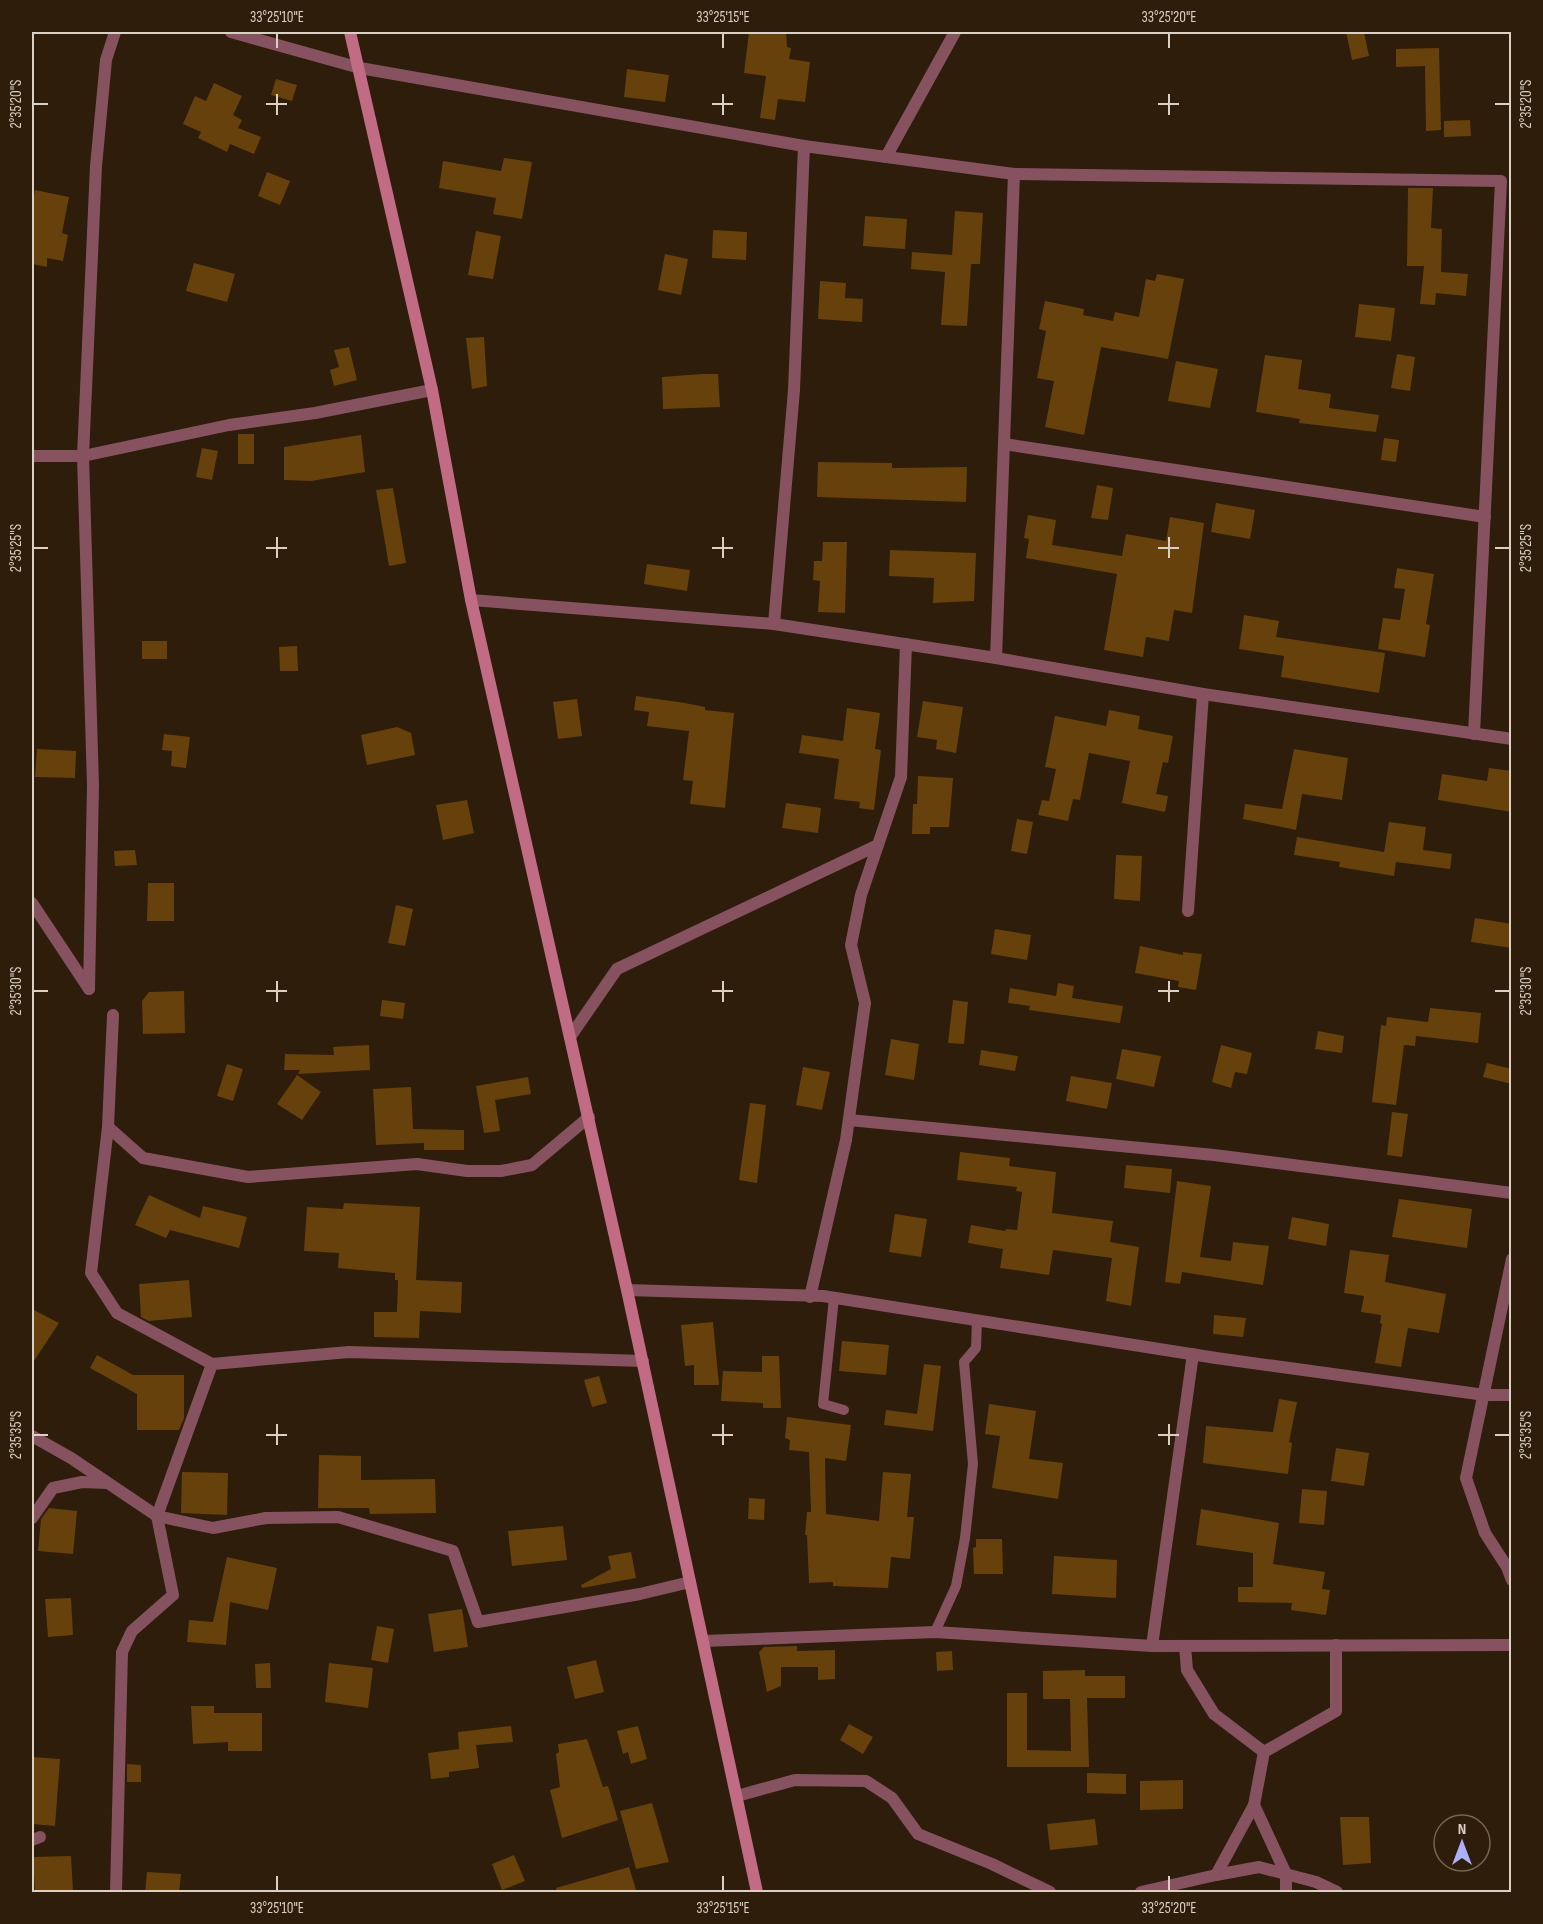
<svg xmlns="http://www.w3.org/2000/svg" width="1543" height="1924" font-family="'Sofia Sans Condensed',sans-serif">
  <rect width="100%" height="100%" fill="#2d1d0a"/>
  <g fill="#66410b">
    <polygon points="749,32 786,32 787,47 791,48 789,59 810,62 805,102 778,99 775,120 760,118 766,76 744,73"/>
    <polygon points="1346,32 1364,32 1369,56 1352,60"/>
    <polygon points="1439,48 1441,130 1426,131 1425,66 1396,67 1396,49"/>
    <polygon points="627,69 669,75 665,102 624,97"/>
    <polygon points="276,79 297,85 292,101 271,95"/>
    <polygon points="214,83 242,96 233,115 242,120 238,128 261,137 254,154 230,144 227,152 198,138 201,132 183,124 195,96 206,101"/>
    <polygon points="1470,120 1471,136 1444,137 1444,121"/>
    <polygon points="504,158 532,162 522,219 493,214 496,198 439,188 443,161 501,171"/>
    <polygon points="267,172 290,181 280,205 258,196"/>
    <polygon points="1408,188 1433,188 1431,228 1442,229 1441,272 1468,274 1466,296 1436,293 1435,305 1420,304 1424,266 1407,266"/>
    <polygon points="35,190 69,197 62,233 68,235 63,261 47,258 47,267 32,264 32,209"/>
    <polygon points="955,211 983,213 980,264 971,264 967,326 941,325 945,272 911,269 912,252 952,255"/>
    <polygon points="865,216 907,219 905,249 863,246"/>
    <polygon points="713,230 747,232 746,260 712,258"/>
    <polygon points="476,231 501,236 493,279 468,275"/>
    <polygon points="665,254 688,259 681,295 658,290"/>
    <polygon points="194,263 235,274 227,302 186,291"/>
    <polygon points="1157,274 1184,279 1168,359 1101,347 1084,435 1045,427 1054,381 1037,378 1046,331 1039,329 1045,301 1084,309 1083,315 1113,321 1115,312 1139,317 1146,279 1155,281"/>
    <polygon points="820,281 846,283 845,298 863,299 862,322 818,319"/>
    <polygon points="1359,304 1395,308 1391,341 1355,337"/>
    <polygon points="484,337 487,386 472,389 466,338"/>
    <polygon points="349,347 357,380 334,386 330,370 339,367 334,350"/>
    <polygon points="1397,354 1415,357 1410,391 1391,388"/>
    <polygon points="1265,355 1302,360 1298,389 1331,394 1329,408 1379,415 1376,432 1299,423 1300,419 1256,412"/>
    <polygon points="1176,361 1218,369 1210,408 1168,401"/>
    <polygon points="702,374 718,374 720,407 663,409 662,377"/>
    <rect x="238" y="434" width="16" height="30"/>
    <polygon points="361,435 365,472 311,481 284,480 284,447"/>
    <polygon points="1384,438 1399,440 1396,462 1381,460"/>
    <polygon points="202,448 218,451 212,480 196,477"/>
    <polygon points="818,462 892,463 892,468 967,467 966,502 817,497"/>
    <polygon points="1097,485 1113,488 1108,520 1091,518"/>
    <polygon points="393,488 406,563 389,566 376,490"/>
    <polygon points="1216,503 1255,510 1250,539 1211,532"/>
    <polygon points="1028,515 1056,520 1052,545 1122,556 1126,534 1166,541 1170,517 1204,523 1192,613 1174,610 1169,641 1146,637 1143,657 1104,650 1117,574 1026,558 1029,539 1024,538"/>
    <polygon points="823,542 847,542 845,613 818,612 820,581 813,580 814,561 822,561"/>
    <polygon points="890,550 976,553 974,601 933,603 934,578 889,576"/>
    <polygon points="647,564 690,570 687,591 644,584"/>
    <polygon points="1397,568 1434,574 1426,624 1430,625 1425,657 1378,649 1383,618 1400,620 1405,589 1394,588"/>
    <polygon points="1244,615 1279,621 1276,637 1385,653 1379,693 1281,677 1284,656 1239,649"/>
    <rect x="142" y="641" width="25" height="18"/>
    <polygon points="297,646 298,671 280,671 279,647"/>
    <polygon points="636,696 685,703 705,707 705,710 734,713 725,808 690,804 693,781 683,780 689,731 647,726 649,712 634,710"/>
    <polygon points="577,699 582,736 558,739 553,702"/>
    <polygon points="923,701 963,707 956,753 936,749 937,740 917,737"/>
    <polygon points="847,708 880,713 875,749 881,750 874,810 859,808 860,802 834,799 839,759 799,753 802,735 843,741"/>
    <polygon points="1109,710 1140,716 1138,729 1173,736 1168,763 1163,762 1156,794 1168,796 1165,812 1122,803 1130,761 1089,753 1080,800 1073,799 1068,821 1038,815 1042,800 1049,801 1056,769 1045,767 1055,716 1106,726"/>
    <polygon points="397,727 411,733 415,755 367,765 361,735"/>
    <polygon points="164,734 190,737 186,768 171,766 172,751 162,750"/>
    <polygon points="37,749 76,751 75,778 35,777"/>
    <polygon points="1294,749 1348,758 1342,800 1302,794 1296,830 1243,819 1245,804 1282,809"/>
    <polygon points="1489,768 1512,771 1512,812 1438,800 1442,774 1487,781"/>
    <polygon points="918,776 953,778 949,827 930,827 930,834 912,834 913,804 917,804"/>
    <polygon points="467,800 474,833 443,840 436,805"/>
    <polygon points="786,803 821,808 818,833 782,828"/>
    <polygon points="1017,819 1033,822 1027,854 1011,851"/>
    <polygon points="1389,822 1426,827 1423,850 1452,854 1450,869 1396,862 1394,876 1339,867 1340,862 1294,855 1297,837 1384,852"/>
    <polygon points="135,850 137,865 115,866 114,851"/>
    <polygon points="1116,855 1142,856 1140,901 1114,899"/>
    <polygon points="148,883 174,883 174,921 147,921"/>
    <polygon points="396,905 413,909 405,946 388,943"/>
    <polygon points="1475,918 1512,924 1512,948 1471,942"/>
    <polygon points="995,929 1031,935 1027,960 991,954"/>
    <polygon points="1140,946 1183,955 1183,952 1202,954 1196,990 1178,987 1179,981 1135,973"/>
    <polygon points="1058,983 1074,986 1072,998 1123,1006 1120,1023 1029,1010 1030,1006 1008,1003 1010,988 1056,996"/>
    <polygon points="184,991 185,1033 143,1034 142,1001 149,992"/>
    <polygon points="382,1000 405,1003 403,1019 380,1016"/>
    <polygon points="953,1000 968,1002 964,1044 948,1043"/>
    <polygon points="1430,1008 1481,1013 1478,1043 1416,1036 1415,1046 1404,1045 1396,1105 1372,1102 1381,1025 1386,1026 1387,1017 1428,1022"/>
    <polygon points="1318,1031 1344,1036 1342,1053 1315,1049"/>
    <polygon points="891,1039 919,1044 914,1080 885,1075"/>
    <polygon points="369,1045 370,1070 298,1074 300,1070 284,1070 285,1054 334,1055 333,1047"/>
    <polygon points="1221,1045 1252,1053 1247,1074 1235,1072 1231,1088 1212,1082"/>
    <polygon points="1122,1049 1161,1056 1154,1087 1116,1079"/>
    <polygon points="981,1050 1018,1056 1015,1071 979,1065"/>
    <polygon points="1487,1063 1512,1069 1512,1084 1483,1077"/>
    <polygon points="227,1064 243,1069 233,1101 217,1096"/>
    <polygon points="803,1067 830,1072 822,1110 796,1105"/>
    <polygon points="297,1075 321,1092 302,1120 277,1104"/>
    <polygon points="1071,1076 1112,1083 1107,1109 1066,1101"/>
    <polygon points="528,1077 531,1094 495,1100 500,1131 484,1133 476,1086"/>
    <polygon points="411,1087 413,1129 464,1130 464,1150 424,1150 424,1143 376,1145 373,1089"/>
    <polygon points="750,1103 766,1105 757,1183 739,1180"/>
    <polygon points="1392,1112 1408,1114 1402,1157 1387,1155"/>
    <polygon points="960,1152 1010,1158 1009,1166 1056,1172 1052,1213 1113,1221 1110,1242 1139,1247 1131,1306 1106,1301 1112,1258 1053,1250 1049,1275 1000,1268 1003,1249 968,1243 971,1225 1005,1231 1006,1229 1017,1230 1022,1192 1016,1191 1017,1187 957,1180"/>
    <polygon points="1126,1165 1172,1169 1170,1193 1124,1188"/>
    <polygon points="1177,1181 1211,1186 1200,1257 1231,1261 1233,1242 1269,1246 1263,1285 1182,1272 1180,1284 1165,1282"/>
    <polygon points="149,1195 200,1218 203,1206 247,1217 239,1248 170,1230 166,1238 135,1225"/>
    <polygon points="1399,1199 1472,1209 1467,1248 1392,1237"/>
    <polygon points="344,1203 420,1207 416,1280 462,1282 461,1313 420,1311 419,1338 374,1337 374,1312 397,1312 398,1280 395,1280 395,1273 338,1268 339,1253 304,1251 307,1207 343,1209"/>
    <polygon points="895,1214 927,1219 921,1257 889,1252"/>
    <polygon points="1292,1217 1329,1224 1326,1246 1288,1239"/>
    <polygon points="1350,1250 1389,1255 1385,1282 1446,1294 1439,1333 1408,1328 1401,1367 1375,1363 1382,1324 1380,1323 1381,1315 1361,1312 1364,1296 1344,1293"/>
    <polygon points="189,1280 192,1317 149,1321 141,1317 139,1284"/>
    <polygon points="32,1309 59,1323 32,1364"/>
    <polygon points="1214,1315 1246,1318 1243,1337 1213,1334"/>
    <polygon points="713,1322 719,1385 694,1385 694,1365 685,1366 681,1325"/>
    <polygon points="842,1341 889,1345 886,1375 839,1371"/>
    <polygon points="97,1355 133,1375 184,1375 184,1418 179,1430 137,1430 137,1394 90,1368"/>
    <polygon points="762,1356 779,1356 781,1408 763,1408 763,1403 721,1401 723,1371 762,1372"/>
    <polygon points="924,1364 941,1366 933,1431 884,1425 886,1410 917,1414"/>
    <polygon points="599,1376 607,1403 592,1407 584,1380"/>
    <polygon points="1279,1399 1297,1402 1289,1442 1292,1443 1288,1474 1203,1463 1206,1426 1273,1432"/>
    <polygon points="989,1404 1036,1411 1029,1459 1063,1463 1058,1499 992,1488 1000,1436 985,1434"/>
    <polygon points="787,1417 851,1425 846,1461 825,1458 826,1514 879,1521 883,1472 911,1474 907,1517 914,1517 910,1559 891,1557 888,1588 833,1586 833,1582 809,1583 807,1535 805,1535 807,1512 811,1512 809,1452 789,1450 790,1440 785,1438"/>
    <polygon points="1336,1448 1369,1453 1364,1486 1331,1481"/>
    <polygon points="319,1455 361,1456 361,1480 435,1479 436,1513 370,1514 369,1508 318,1508"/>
    <polygon points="182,1472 228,1473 227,1515 181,1513"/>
    <polygon points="1302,1489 1327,1491 1324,1525 1299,1523"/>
    <polygon points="749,1498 765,1499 764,1520 748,1519"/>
    <polygon points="49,1508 77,1511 73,1554 38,1551 41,1519"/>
    <polygon points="1201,1509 1279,1523 1273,1564 1325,1572 1322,1589 1330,1590 1326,1615 1291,1610 1292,1603 1238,1602 1238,1587 1253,1587 1253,1553 1196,1545"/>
    <polygon points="563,1526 567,1560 512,1566 508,1531"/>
    <polygon points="976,1539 1002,1539 1003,1574 974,1574 973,1548 976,1547"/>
    <polygon points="631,1552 636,1578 582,1588 581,1585 611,1569 608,1556"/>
    <polygon points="1054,1556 1117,1560 1116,1598 1052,1594"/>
    <polygon points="227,1557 277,1568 268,1610 230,1602 226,1645 187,1642 189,1620 213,1622"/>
    <polygon points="71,1598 73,1635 48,1637 45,1599"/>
    <polygon points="462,1609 468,1647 434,1652 428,1614"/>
    <polygon points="377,1626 394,1629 388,1663 371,1660"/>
    <polygon points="797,1646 797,1651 835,1650 835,1679 818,1680 818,1667 781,1667 781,1686 767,1692 759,1652 764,1647"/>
    <polygon points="952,1651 953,1670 937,1671 936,1652"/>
    <polygon points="596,1660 604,1692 575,1699 567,1667"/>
    <polygon points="270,1663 271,1688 256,1688 255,1664"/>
    <polygon points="329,1663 373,1668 368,1708 325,1702"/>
    <polygon points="1085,1670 1085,1676 1125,1676 1125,1698 1087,1698 1089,1767 1007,1767 1007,1693 1027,1693 1027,1750 1071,1751 1070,1699 1043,1699 1043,1671"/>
    <polygon points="191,1706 214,1706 214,1713 262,1713 262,1751 228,1751 228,1742 193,1744"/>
    <polygon points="849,1724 873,1737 863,1754 840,1740"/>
    <polygon points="511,1726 513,1742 476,1745 479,1768 449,1772 449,1777 431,1779 428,1753 459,1749 458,1732"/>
    <polygon points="638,1726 647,1759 631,1764 628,1752 623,1754 617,1731"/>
    <polygon points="587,1739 603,1787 608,1786 618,1820 562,1838 550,1790 560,1787 556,1754 559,1752 558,1744"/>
    <polygon points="32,1757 60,1759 55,1826 32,1824"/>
    <polygon points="127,1764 141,1765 141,1782 127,1782"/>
    <polygon points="1087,1773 1126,1774 1126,1794 1087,1793"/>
    <polygon points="1183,1780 1183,1809 1140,1810 1140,1781"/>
    <polygon points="652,1803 669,1862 636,1869 620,1811"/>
    <polygon points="1340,1817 1369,1817 1371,1863 1343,1865"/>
    <polygon points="1095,1819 1098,1845 1050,1850 1047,1824"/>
    <polygon points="514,1855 525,1881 502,1890 492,1864"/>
    <polygon points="71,1856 73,1891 35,1892 33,1857"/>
    <polygon points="629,1867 637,1893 557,1893 556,1888"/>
    <polygon points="147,1872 181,1874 179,1893 145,1893"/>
  </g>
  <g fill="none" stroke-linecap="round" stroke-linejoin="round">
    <g stroke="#875260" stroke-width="10">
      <polyline points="834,1298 823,1404 844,1410"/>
      <polyline points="935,1632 956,1586 965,1538 973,1464 964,1362 976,1348 977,1320"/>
    </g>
    <g stroke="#875260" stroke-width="12">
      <polyline points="231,32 360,68 804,146 1014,174 1501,181 1474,734"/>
      <polyline points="886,157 955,32"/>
      <polyline points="1004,444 1485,517"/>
      <polyline points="32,456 83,456 229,425 315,413 432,390"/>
      <polyline points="471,600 774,624 996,658 1203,694 1512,739"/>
      <polyline points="774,624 794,390 804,146"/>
      <polyline points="996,658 1014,174"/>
      <polyline points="32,903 89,989"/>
      <polyline points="1188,911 1203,694"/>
      <polyline points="89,989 93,785 83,456 96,166 106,60 115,32"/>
      <polyline points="113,1015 108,1127 91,1273 117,1313 212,1364 349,1352 643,1361"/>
      <polyline points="570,1037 617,969 878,845"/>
      <polyline points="849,1120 1214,1155 1512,1193"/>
      <polyline points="108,1127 143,1158 248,1177 417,1164 467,1171 501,1171 532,1165 589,1117"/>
      <polyline points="1512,1259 1466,1478 1485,1533 1507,1567 1512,1580"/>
      <polyline points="627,1290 823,1296 1216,1358 1485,1395 1512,1395"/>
      <polyline points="810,1297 846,1140 865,1003 851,945 861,895 901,777 906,644"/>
      <polyline points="32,1436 71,1458 157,1516 213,1528 266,1518 338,1517 453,1551 478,1622 640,1594 690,1582"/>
      <polyline points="32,1518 53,1488 82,1482 107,1483"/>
      <polyline points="703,1641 935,1632 1152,1646 1512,1645"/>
      <polyline points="1152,1646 1193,1354"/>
      <polyline points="1185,1646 1187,1670 1214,1714 1264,1752"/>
      <polyline points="737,1796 795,1780 866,1781 892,1798 918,1834 992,1864 1050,1892"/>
      <polyline points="1254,1805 1286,1874 1286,1892"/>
      <polyline points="32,1840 40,1837"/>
      <polyline points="1216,1875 1259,1867 1316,1882 1337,1892"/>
      <polyline points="116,1892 122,1652 132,1631 173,1595 157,1516 212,1364"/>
      <polyline points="1141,1892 1216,1875 1254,1805 1264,1752 1336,1711 1336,1645"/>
    </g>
    <polyline stroke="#c16c84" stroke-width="12" points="350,32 432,390 471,600 627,1290 757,1892"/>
  </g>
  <path fill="none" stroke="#dbd0c4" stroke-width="2" d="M277 33V48M723 33V48M1169 33V48M277 94V115M723 94V115M1169 94V115M33 104H48M266 104H287M712 104H733M1158 104H1179M1495 104H1510M277 537V558M723 537V558M1169 537V558M33 548H48M266 548H287M712 548H733M1158 548H1179M1495 548H1510M277 981V1002M723 981V1002M1169 981V1002M33 991H48M266 991H287M712 991H733M1158 991H1179M1495 991H1510M277 1424V1445M723 1424V1445M1169 1424V1445M33 1435H48M266 1435H287M712 1435H733M1158 1435H1179M1495 1435H1510M277 1876V1891M723 1876V1891M1169 1876V1891"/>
  <rect width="1543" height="1924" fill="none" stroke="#2d1d0a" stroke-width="66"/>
  <g transform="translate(1462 1843)"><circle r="28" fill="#2d1d0a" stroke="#736554" stroke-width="1.5"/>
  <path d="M0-4.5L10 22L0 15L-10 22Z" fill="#adaffb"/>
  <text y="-9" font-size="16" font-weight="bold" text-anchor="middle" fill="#dbd0c4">N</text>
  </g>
  <rect x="33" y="33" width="1477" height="1858" fill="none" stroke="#dbd0c4" stroke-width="2"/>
  <g font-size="15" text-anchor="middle" fill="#dbd0c4">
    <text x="277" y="22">33°25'10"E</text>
    <text x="723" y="22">33°25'15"E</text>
    <text x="1169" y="22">33°25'20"E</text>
    <text transform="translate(16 104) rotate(-90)" y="5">2°35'20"S</text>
    <text transform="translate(1526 104) rotate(-90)" y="5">2°35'20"S</text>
    <text transform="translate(16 548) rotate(-90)" y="5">2°35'25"S</text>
    <text transform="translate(1526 548) rotate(-90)" y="5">2°35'25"S</text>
    <text transform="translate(16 991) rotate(-90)" y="5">2°35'30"S</text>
    <text transform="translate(1526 991) rotate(-90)" y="5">2°35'30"S</text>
    <text transform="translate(16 1435) rotate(-90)" y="5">2°35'35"S</text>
    <text transform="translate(1526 1435) rotate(-90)" y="5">2°35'35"S</text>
    <text x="277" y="1913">33°25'10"E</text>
    <text x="723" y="1913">33°25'15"E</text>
    <text x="1169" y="1913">33°25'20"E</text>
  </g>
</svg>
